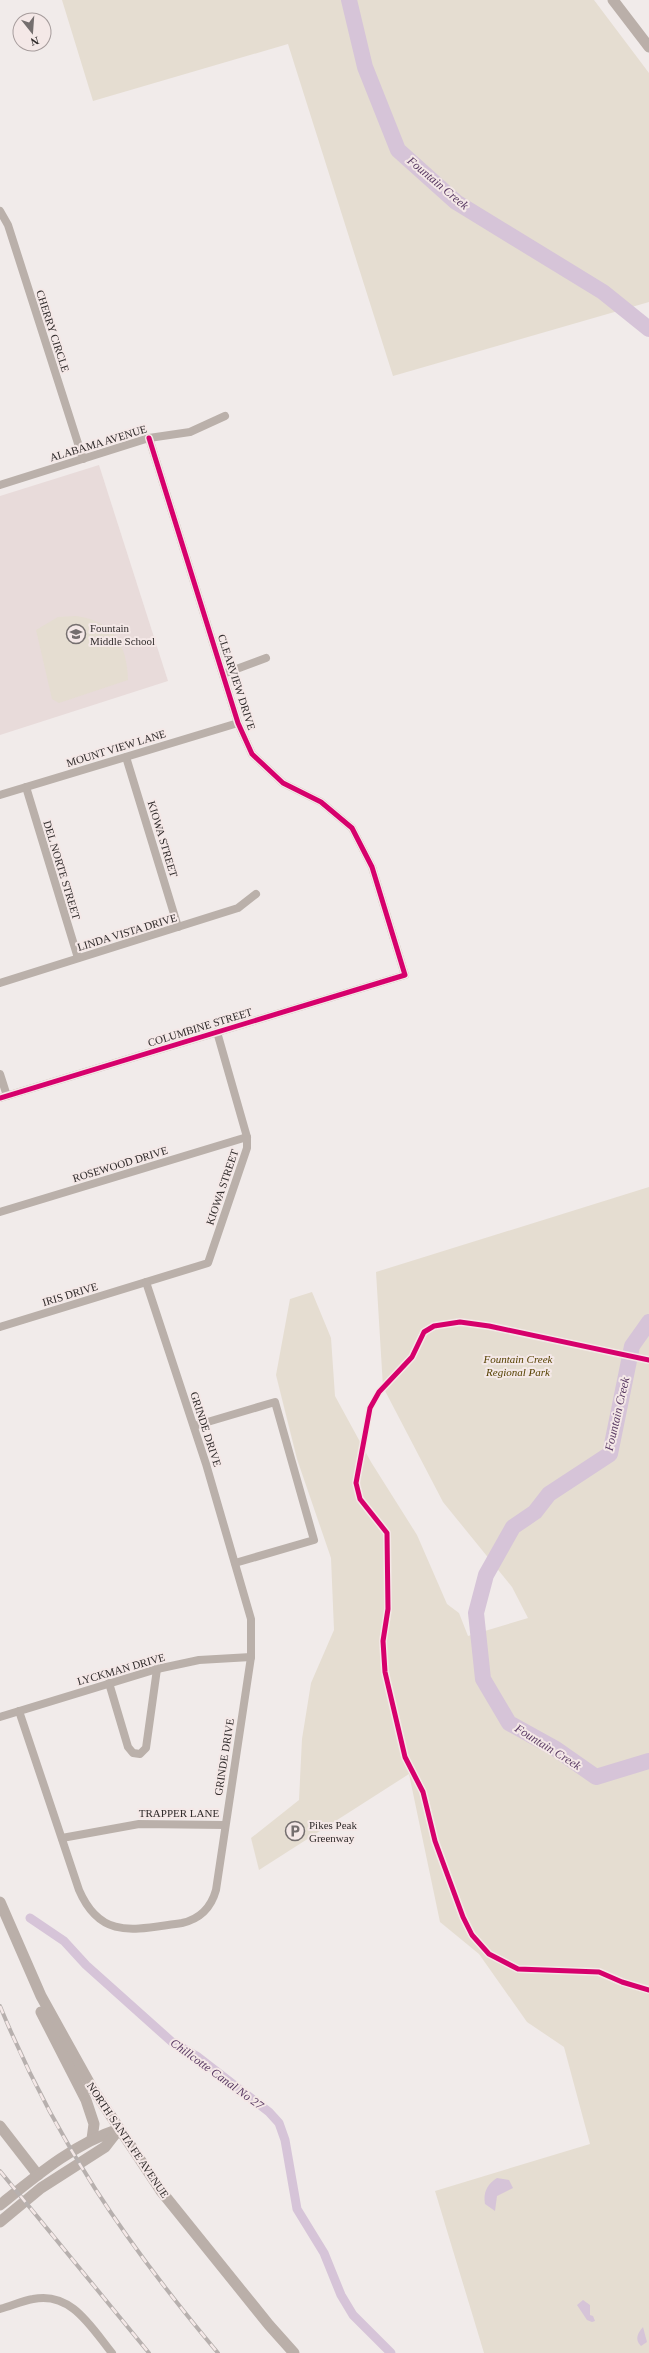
<svg xmlns="http://www.w3.org/2000/svg" width="649" height="2353" font-family="Georgia,serif">
  <rect width="100%" height="100%" fill="#f1ebea"/>
  <polygon fill="#e8dbda" points="99,465 168,681 0,735 0,496"/>
  <g fill="#e5ddd1">
    <polygon points="62,0 594,0 649,73 649,302 393,376 288,44 93,101"/>
    <path d="M76 616C114 621 127 645 128 680L59 703 52 699 36 630 58 617Z"/>
    <polygon points="649,1187 649,2353 484,2353 435,2191 590,2144 564,2047 527,2022 479,1954 440,1922 409,1774 259,1870 251,1838 299,1800 302,1739 311,1683 334,1630 331,1558 297,1459 276,1375 290,1299 312,1292 331,1338 335,1396 371,1462 417,1535 447,1604 459,1613 468,1636 528,1618 512,1587 443,1502 383,1387 376,1272"/>
  </g>
  <g fill="#d6c4d8">
    <path d="M497 2178 509 2180 513 2188 497 2196 495 2211 485 2204C483 2193 487 2184 497 2178Z"/>
    <polygon points="583,2300 590,2305 590,2315 593,2316 595,2321 592,2322 587,2320 577,2305"/>
    <path d="M643 2327 647 2342 641 2346C634 2339 638 2333 643 2327Z"/>
  </g>
  <g fill="none" stroke-linecap="round" stroke-linejoin="round">
    <polyline stroke="#d6c4d8" stroke-width="9" points="30,1918 64,1941 86,1965 172,2042 198,2057 269,2112 279,2123 285,2140 297,2209 324,2253 341,2295 353,2315 391,2353"/>
    <g stroke="#d6c4d8" stroke-width="16">
      <polyline points="349,0 365,67 398,150 456,202 603,292 649,329"/>
      <polyline points="649,1322 632,1346 610,1454 549,1494 535,1512 513,1527 486,1575 476,1613 483,1679 509,1723 556,1749 596,1777 649,1761"/>
    </g>
    <g stroke="#bab0aa" stroke-width="8">
      <polyline points="0,211 8,225 83,459"/>
      <polyline points="0,485 149,438 190,432 225,416"/>
      <polyline points="223,674 266,658"/>
      <polyline points="126,757 178,927"/>
      <polyline points="26,787 78,958"/>
      <polyline points="0,795 238,723"/>
      <polyline points="0,983 238,908 256,894"/>
      <polyline points="0,1074 7,1096"/>
      <polyline points="0,1098 405,975 372,867 352,828 321,802 283,783 252,754 238,723 149,438"/>
      <polyline points="0,1212 247,1137"/>
      <polyline points="0,1327 208,1263 247,1148 247,1137 217,1032"/>
      <polyline points="194,1426 275,1402 314,1540 235,1563"/>
      <polyline points="109,1683 128,1747 133,1753 140,1754 146,1748 157,1669"/>
      <path d="M19 1711 79 1890C101 1941 135 1929 182 1923 200 1919 211 1908 216 1890L251 1657V1619L206 1464 146 1282"/>
      <polyline points="0,1717 157,1669 199,1660 251,1657"/>
      <polyline points="62,1838 139,1824 225,1825"/>
      <path d="M0 2309C11 2306 22 2301 33 2299 71 2291 91 2327 112 2353"/>
    </g>
    <g stroke="#baafa9" stroke-width="11">
      <polyline points="613,0 649,47"/>
      <polyline points="0,1902 41,1996 91,2086 161,2191 269,2325 294,2353"/>
      <polyline points="41,2012 86,2100 94,2124 92,2139"/>
      <polyline points="0,2126 38,2175"/>
      <path d="M0 2205C36 2176 75 2143 119 2129"/>
      <polyline points="0,2222 41,2188 105,2147 119,2129"/>
    </g>
    <defs>
      <g id="rail">
        <path d="M0 2006C55 2140 125 2242 218 2353"/>
        <polyline points="0,2171 149,2353"/>
      </g>
    </defs>
    <use href="#rail" stroke="#b7b0ae" stroke-width="4"/>
    <use href="#rail" stroke="#f4e8e7" stroke-width="2.5" stroke-dasharray="8" stroke-linecap="butt"/>
    <defs>
      <g id="cycleway">
        <polyline points="0,1098 405,975 372,867 352,828 321,802 283,783 252,754 238,723 149,438"/>
        <polyline points="649,1360 489,1326 460,1322 434,1326 424,1332 412,1357 379,1392 370,1408 356,1483 360,1499 387,1533 388,1609 383,1641 385,1672 405,1757 423,1792 435,1841 463,1917 472,1935 489,1954 518,1969 599,1972 622,1982 649,1990"/>
      </g>
    </defs>
    <use href="#cycleway" stroke="#f4e8e7" stroke-width="8"/>
    <use href="#cycleway" stroke="#d6006c" stroke-width="5"/>
  </g>
  <defs>
    <symbol id="school-ring" viewBox="-11 -11 22 22"><circle r="9.5" fill="#f4e8e7" stroke="#746e6e" stroke-width="1.5"/><path d="M0-5L7-2L0 1L-7-2ZM-4 1L0 2.5L4 1V4Q0 6-4 4Z" fill="#746e6e"/></symbol>
    <symbol id="parking-ring" viewBox="-11 -11 22 22"><circle r="9.5" fill="#f4e8e7" stroke="#746e6e" stroke-width="1.5"/><path d="M-3.5-5.5H1a3.5 3.5 0 0 1 0 7H-1V5.5H-3.5ZM-1-3.4V-.6H.8a1.4 1.4 0 0 0 0-2.8Z" fill="#746e6e"/></symbol>
  </defs>
  <g fill-rule="evenodd">
    <use href="#school-ring" x="65" y="623" width="22" height="22"/>
    <use href="#parking-ring" x="284" y="1820" width="22" height="22"/>
  </g>
  <g text-anchor="middle" dominant-baseline="central" stroke-width="4" stroke-linejoin="round" paint-order="stroke">
    <g font-size="11" fill="#302b2b" stroke="#f4e8e7">
      <text transform="translate(53 331) rotate(72)">CHERRY CIRCLE</text>
      <text transform="translate(98 443) rotate(-17)">ALABAMA AVENUE</text>
      <text transform="translate(237 682) rotate(72)">CLEARVIEW DRIVE</text>
      <text transform="translate(116 748) rotate(-17)">MOUNT VIEW LANE</text>
      <text transform="translate(163 839) rotate(73)">KIOWA STREET</text>
      <text transform="translate(62 870) rotate(73)">DEL NORTE STREET</text>
      <text transform="translate(127 932) rotate(-17)">LINDA VISTA DRIVE</text>
      <text transform="translate(200 1027) rotate(-17)">COLUMBINE STREET</text>
      <text transform="translate(120 1164) rotate(-17)">ROSEWOOD DRIVE</text>
      <text transform="translate(222 1187) rotate(-71)">KIOWA STREET</text>
      <text transform="translate(70 1294) rotate(-17)">IRIS DRIVE</text>
      <text transform="translate(206 1429) rotate(72)">GRINDE DRIVE</text>
      <text transform="translate(121 1669) rotate(-16)">LYCKMAN DRIVE</text>
      <text transform="translate(224 1757) rotate(-81)">GRINDE DRIVE</text>
      <text x="179" y="1813">TRAPPER LANE</text>
      <text transform="translate(128 2140) rotate(56)">NORTH SANTA FE AVENUE</text>
    </g>
    <g font-size="11" fill="#302b2b" stroke="#f4e8e7" text-anchor="start">
      <text x="90" y="628">Fountain<tspan x="90" dy="13">Middle School</tspan></text>
      <text x="309" y="1825">Pikes Peak<tspan x="309" dy="13">Greenway</tspan></text>
    </g>
    <g font-size="11" font-style="italic" fill="#554000" stroke="#f4e8e7">
      <text x="518" y="1359">Fountain Creek<tspan x="518" dy="13">Regional Park</tspan></text>
    </g>
    <g font-size="12" font-style="italic" fill="#573761" stroke="#f4e8e7">
      <text transform="translate(438 183) rotate(40)">Fountain Creek</text>
      <text transform="translate(617 1414) rotate(-77)">Fountain Creek</text>
      <text transform="translate(548 1747) rotate(32)">Fountain Creek</text>
      <text transform="translate(217 2074) rotate(36)">Chillcotte Canal No 27</text>
    </g>
  </g>
  <g transform="translate(32 32) rotate(163)"><circle r="19" fill="#f4e8e7" stroke="#a69c9c"/>
  <path d="M0-3L7 15L0 10L-7 15Z" fill="#746e6e"/>
  <text y="-6" font-size="11" font-weight="bold" text-anchor="middle" fill="#302b2b">N</text>
  </g>
</svg>
